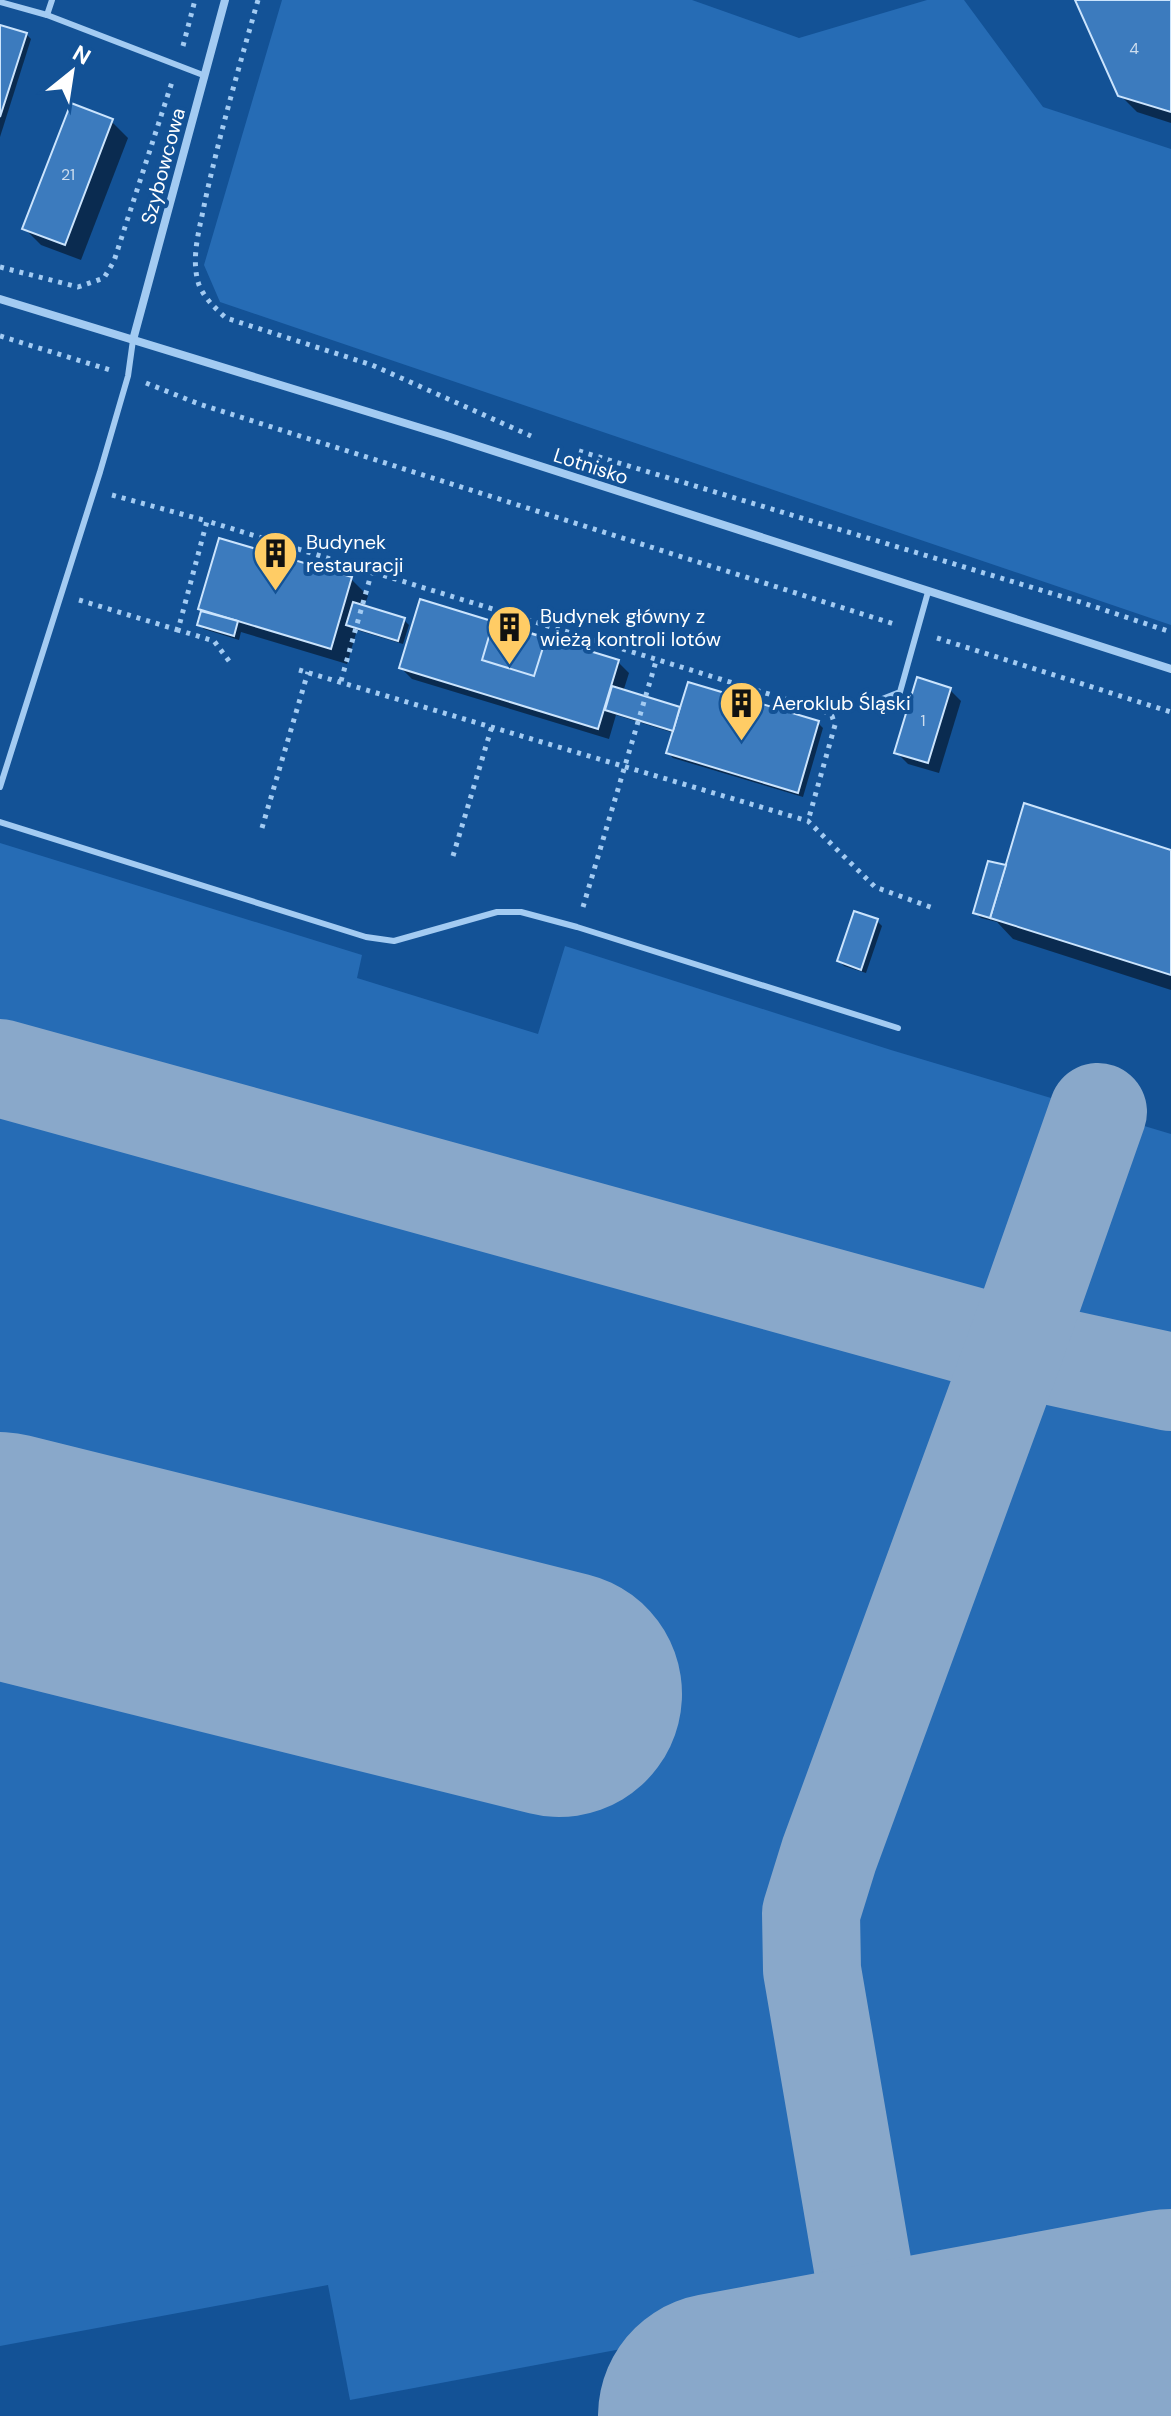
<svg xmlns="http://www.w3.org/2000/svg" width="1171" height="2416" font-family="'DM Sans',sans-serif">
  <rect width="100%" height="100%" fill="#135296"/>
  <g fill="#266cb5">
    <polygon points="282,0 692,0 799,38 927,0 964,0 1043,107 1171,149 1171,625 220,302 204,265"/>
    <polygon points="0,843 362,955 357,978 538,1034 565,946 891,1050 1171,1134 1171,2246 350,2400 328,2285 0,2346"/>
  </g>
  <g fill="#0007">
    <polygon points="1077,0 1171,0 1171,123 1137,112 1120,95"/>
    <polygon points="0,27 26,34 31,39 0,137"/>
    <polygon points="111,121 128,138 81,260 41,245 25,229"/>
    <polygon points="351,579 368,596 364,607 404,620 409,625 403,644 357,630 347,664 241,632 239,640 204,629 199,624 203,612 200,609"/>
    <polygon points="618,662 629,673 623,692 681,710 818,723 823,728 803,797 673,758 668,753 674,733 616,715 609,739 412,679 401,668"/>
    <polygon points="950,690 961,701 939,773 908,764 897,753"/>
    <polygon points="1171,852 1171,990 1013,939 997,922 981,918 976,913 1007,867"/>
    <polygon points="855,913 877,921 882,926 866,973 844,966 839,961"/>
  </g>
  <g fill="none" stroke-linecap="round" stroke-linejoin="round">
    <g stroke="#89a8ca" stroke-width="98">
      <polyline points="0,1068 1015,1348 1171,1382"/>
      <polyline points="869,2303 812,1970 811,1913 829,1855 1015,1348 1098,1112"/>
    </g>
    <g stroke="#89a8ca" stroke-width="246">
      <polyline points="0,1555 559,1694"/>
      <polyline points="721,2416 1171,2332"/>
    </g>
  </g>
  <g fill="#3c7bbe" stroke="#cbe4fd" stroke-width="2">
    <polygon points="1075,0 1171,0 1171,112 1118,96"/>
    <polygon points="0,25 27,33 0,117"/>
    <polygon points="71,103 113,119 65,245 22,229"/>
    <polygon points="219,538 352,577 331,649 198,609"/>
    <polygon points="420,599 619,660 598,729 399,668"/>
    <polygon points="353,602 405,618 398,641 346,625"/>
    <polygon points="201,611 238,621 234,636 197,625"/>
    <polygon points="493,623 546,638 534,676 482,660"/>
    <polygon points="917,677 951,688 928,763 894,753"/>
    <polygon points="688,682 819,721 798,793 666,753"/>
    <polygon points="612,686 680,707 673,731 605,710"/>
    <polygon points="1024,803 1171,850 1171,975 990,918"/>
    <polygon points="988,861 1006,865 990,918 973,913"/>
    <polygon points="854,911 878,919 861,970 837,961"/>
  </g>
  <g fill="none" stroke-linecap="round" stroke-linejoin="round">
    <g stroke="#a3cbf2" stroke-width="5" stroke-dasharray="4 6" stroke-linecap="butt">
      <path d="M258 0C239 67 220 133 205 201 200 228 190 258 199 285 205 299 215 308 226 318L372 365 531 436"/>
      <polyline points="183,46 195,0"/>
      <polyline points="0,267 78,287 104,278 114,261 172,82"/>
      <polyline points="0,336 110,370"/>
      <polyline points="146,383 199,404 897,625"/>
      <polyline points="579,451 1077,601 1171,632"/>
      <polyline points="112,495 207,521"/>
      <polyline points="79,600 178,630"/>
      <polyline points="937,638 1171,712"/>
      <polyline points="229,661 214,641 178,630 207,521 824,711 832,716 835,725 808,821"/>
      <polyline points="299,670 808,821 875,887 933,908"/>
      <polyline points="341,681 372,571"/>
      <polyline points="262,828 308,672"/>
      <polyline points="453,856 492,726"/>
      <polyline points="583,907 657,658"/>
    </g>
    <g stroke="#a3cbf2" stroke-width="6">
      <polyline points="0,2 47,15 203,75"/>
      <polyline points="47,15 52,0"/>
      <polyline points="867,705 900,692 928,592"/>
      <polyline points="0,787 100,472 128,376 133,340"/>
      <polyline points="0,822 366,937 394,941 497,912 521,912 577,927 898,1028"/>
    </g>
    <g stroke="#a3cbf2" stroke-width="8">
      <polyline points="0,299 447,436 1171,669"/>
      <polyline points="133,340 225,0"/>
    </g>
  </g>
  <defs>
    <symbol id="building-pin" viewBox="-11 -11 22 30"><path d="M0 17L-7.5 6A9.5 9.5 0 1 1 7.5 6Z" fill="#ffcc65" stroke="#135296"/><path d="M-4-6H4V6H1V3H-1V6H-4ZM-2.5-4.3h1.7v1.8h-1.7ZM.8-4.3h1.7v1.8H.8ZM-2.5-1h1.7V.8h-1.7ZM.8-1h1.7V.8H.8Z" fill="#111"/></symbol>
  </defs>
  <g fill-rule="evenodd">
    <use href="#building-pin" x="250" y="528" width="51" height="69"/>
    <use href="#building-pin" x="484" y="602" width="51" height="69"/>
    <use href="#building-pin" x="716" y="678" width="51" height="69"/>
  </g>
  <g text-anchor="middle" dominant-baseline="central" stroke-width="8" stroke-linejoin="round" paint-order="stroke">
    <g font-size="16" fill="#cedeef">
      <text x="1134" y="48">4</text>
      <text x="68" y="174">21</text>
      <text x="923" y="720">1</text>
    </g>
    <g font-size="20" fill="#fff" stroke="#135296">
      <text transform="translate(163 166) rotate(-75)">Szybowcowa</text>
      <text transform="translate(591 466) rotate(18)">Lotnisko</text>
    </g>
    <g font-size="20" fill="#fff" stroke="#135296" text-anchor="start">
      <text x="306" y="542">Budynek<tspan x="306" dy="23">restauracji</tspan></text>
      <text x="540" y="616">Budynek główny z<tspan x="540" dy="23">wieżą kontroli lotów</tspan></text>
      <text x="772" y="703">Aeroklub Śląski</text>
    </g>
  </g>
  <g transform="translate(72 72) rotate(30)" stroke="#135296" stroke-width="6" paint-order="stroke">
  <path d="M0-6L14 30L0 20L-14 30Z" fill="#ffffff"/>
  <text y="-12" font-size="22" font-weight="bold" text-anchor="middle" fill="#ffffff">N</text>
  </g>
</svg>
